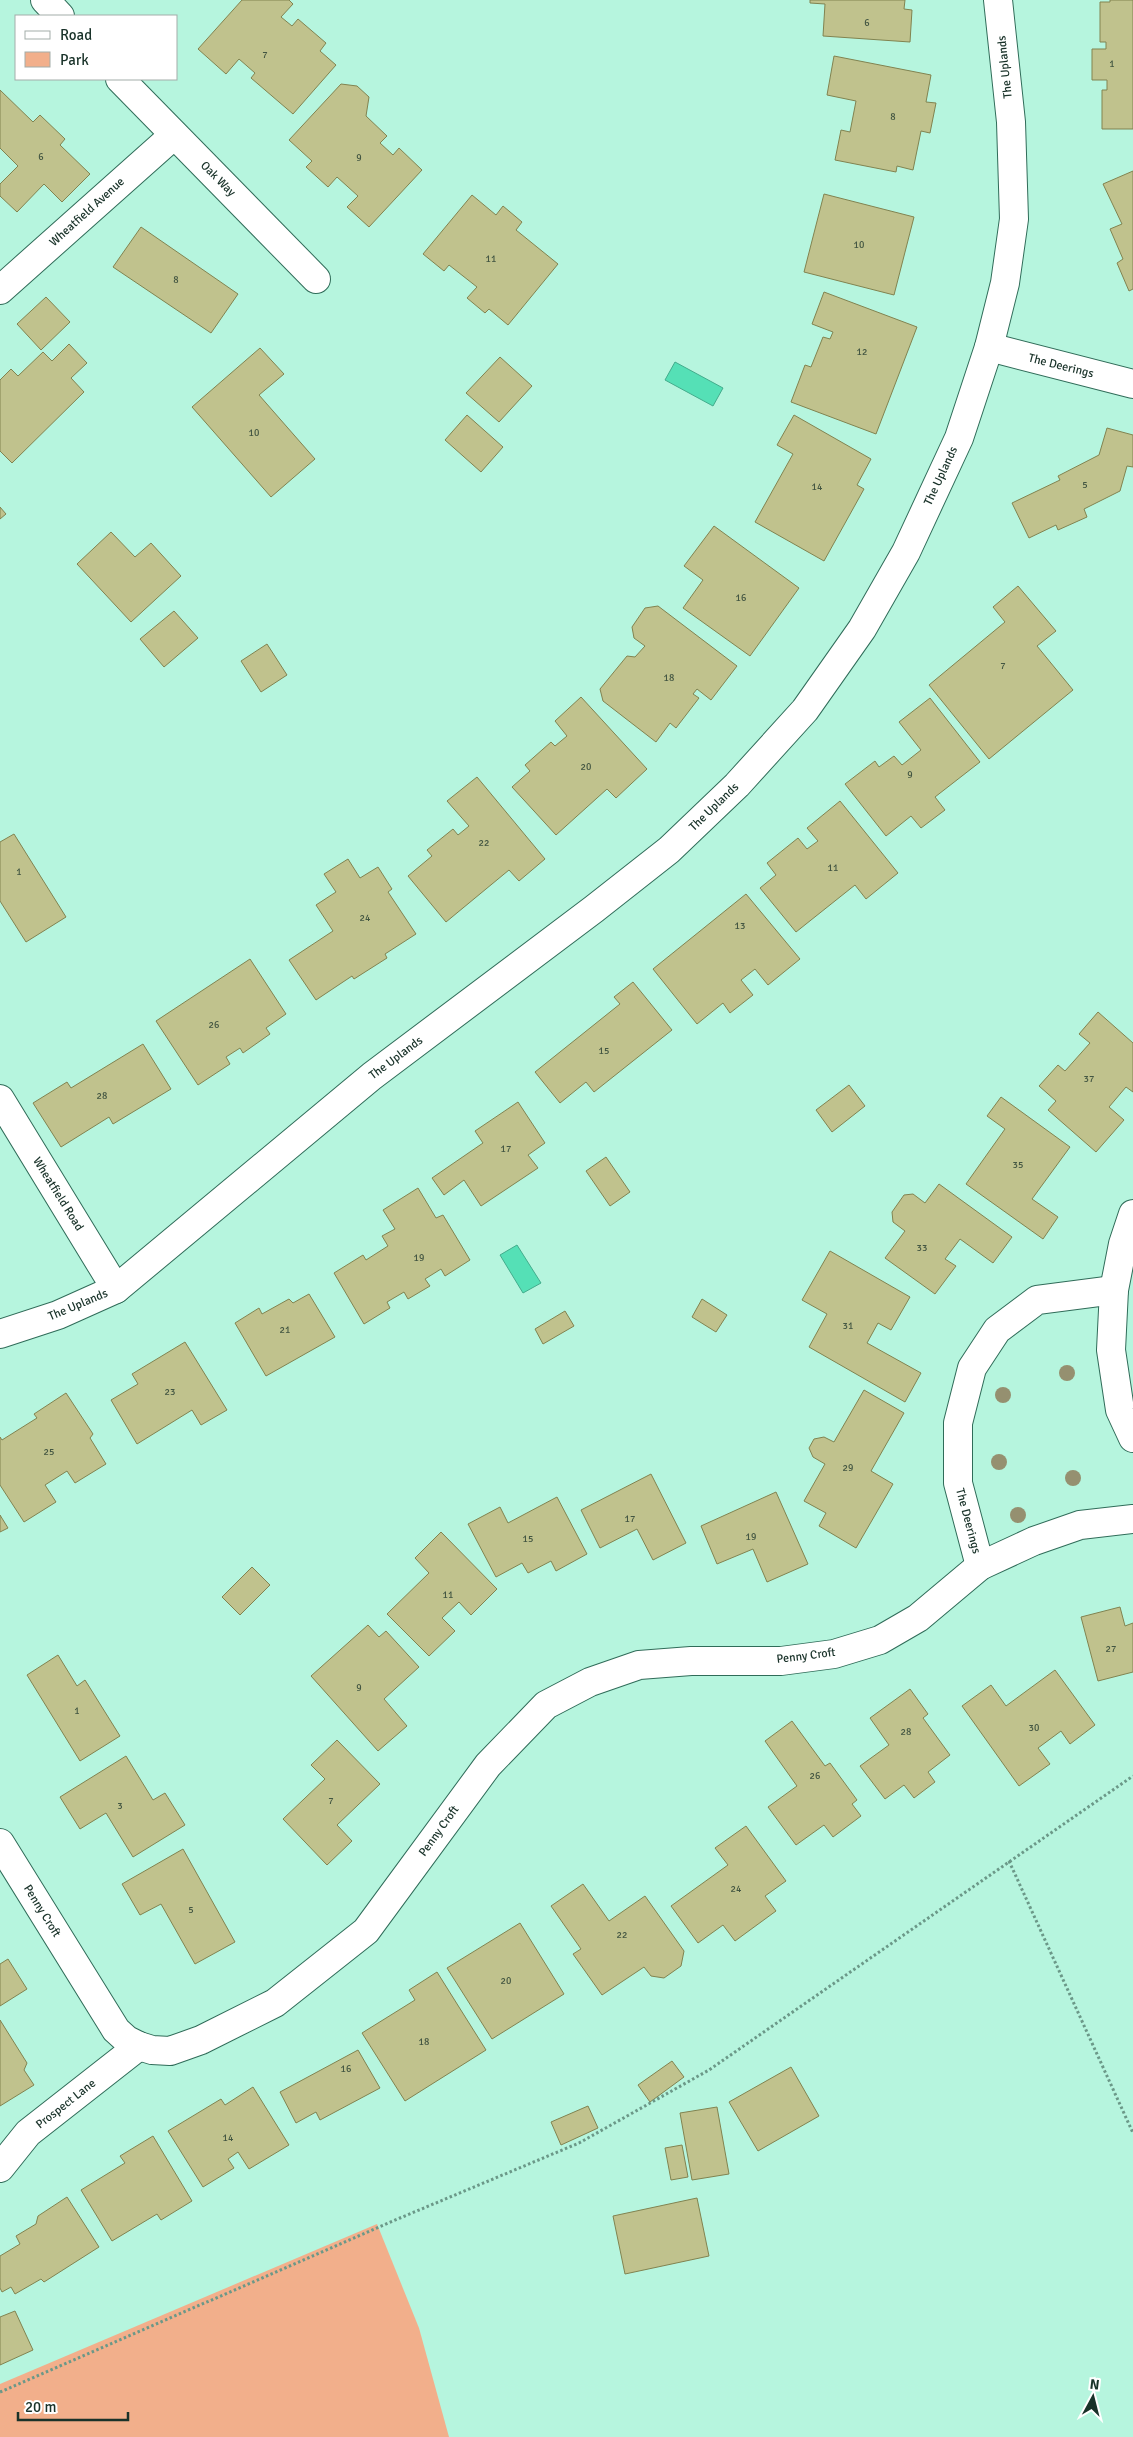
<svg xmlns="http://www.w3.org/2000/svg" width="1133" height="2437" font-family="Signika,sans-serif">
  <rect width="100%" height="100%" fill="#b6f5de"/>
  <polygon fill="#f2af8b" points="377,2224 419,2328 449,2437 0,2437 0,2384"/>
  <g fill="#55e0b6" stroke="#43ac8c">
    <polygon points="675,362 723,388 713,406 665,380"/>
    <polygon points="517,1245 541,1283 523,1293 500,1255"/>
  </g>
  <g fill="#c0c28d" stroke="#818350">
    <polygon points="242,0 289,0 293,4 281,17 292,26 298,19 326,43 320,51 336,65 293,114 251,78 255,73 239,59 226,74 198,49"/>
    <polygon points="810,0 905,0 904,9 912,10 910,42 823,36 825,4 810,3"/>
    <polygon points="1110,0 1133,0 1133,129 1102,129 1102,90 1107,90 1107,80 1092,80 1092,49 1106,49 1106,42 1100,42 1100,2 1110,2"/>
    <polygon points="834,56 931,75 926,102 936,103 930,133 921,131 913,170 897,166 896,172 835,160 841,130 850,132 856,101 827,95"/>
    <polygon points="341,84 357,86 369,97 366,116 387,136 380,143 393,155 399,148 422,170 369,227 347,207 358,196 337,177 328,187 306,167 312,161 289,140"/>
    <polygon points="0,90 33,122 40,115 65,139 60,145 90,174 62,202 44,184 17,212 0,196 0,184 18,166 0,148"/>
    <polygon points="1133,171 1133,289 1129,291 1117,263 1123,259 1110,229 1122,224 1103,184"/>
    <polygon points="824,194 914,217 894,295 804,272"/>
    <polygon points="472,195 496,215 503,206 522,222 516,230 558,264 508,325 489,309 485,313 467,298 477,287 449,265 444,271 423,254"/>
    <polygon points="141,227 238,294 211,333 113,267"/>
    <polygon points="824,292 917,327 876,434 791,402 805,365 811,367 823,337 830,339 833,332 812,324"/>
    <polygon points="46,297 70,322 41,350 17,324"/>
    <polygon points="69,344 87,363 71,378 84,392 12,463 0,451 0,380 11,369 18,376 43,352 52,361"/>
    <polygon points="260,348 284,374 259,395 315,459 271,497 192,407"/>
    <polygon points="500,357 532,386 499,422 466,393"/>
    <polygon points="467,415 503,447 481,472 445,440"/>
    <polygon points="794,415 871,459 857,485 864,489 824,561 755,522 793,454 777,445"/>
    <polygon points="1107,428 1133,435 1133,467 1127,466 1120,491 1084,509 1087,517 1058,530 1056,525 1029,538 1012,503 1060,480 1058,476 1099,455"/>
    <polygon points="0,507 6,514 0,519"/>
    <polygon points="714,526 799,588 750,656 683,608 703,580 684,566"/>
    <polygon points="111,532 135,557 151,543 181,576 131,622 77,564"/>
    <polygon points="1018,586 1056,631 1037,646 1073,690 989,759 929,685 1005,622 993,607"/>
    <polygon points="658,606 737,666 711,700 697,689 693,694 699,698 676,728 670,723 656,742 603,701 600,689 627,656 635,657 645,646 634,638 632,627 645,608"/>
    <polygon points="174,611 198,638 164,667 140,639"/>
    <polygon points="267,644 287,675 261,692 241,661"/>
    <polygon points="581,697 647,769 616,798 607,789 556,835 512,787 530,771 525,765 551,742 555,746 567,736 555,721"/>
    <polygon points="930,698 980,762 935,797 945,810 921,828 911,816 886,836 845,784 875,761 879,767 894,756 902,765 921,750 899,722"/>
    <polygon points="477,777 545,859 519,881 509,870 446,922 408,876 432,856 427,850 453,829 458,835 469,826 447,801"/>
    <polygon points="840,801 898,873 866,899 855,885 796,932 760,888 776,875 767,863 798,838 807,849 818,841 807,828"/>
    <polygon points="14,834 66,917 26,942 0,901 0,842"/>
    <polygon points="348,859 360,878 378,867 392,889 388,892 416,934 385,954 387,958 354,979 352,976 316,1000 289,960 333,931 316,905 336,892 324,874"/>
    <polygon points="746,894 800,959 768,985 755,969 741,980 753,995 730,1013 723,1003 697,1024 653,969"/>
    <polygon points="250,959 286,1014 266,1028 270,1034 243,1053 240,1048 226,1057 230,1064 198,1085 156,1021"/>
    <polygon points="633,982 672,1030 594,1092 586,1082 560,1103 535,1072 620,1004 614,997"/>
    <polygon points="1098,1012 1133,1043 1133,1092 1126,1087 1109,1107 1124,1120 1096,1152 1048,1110 1056,1101 1039,1086 1058,1065 1065,1071 1090,1043 1079,1034"/>
    <polygon points="143,1044 171,1089 113,1124 109,1117 61,1147 33,1103 67,1082 71,1088"/>
    <polygon points="849,1085 865,1106 832,1132 816,1110"/>
    <polygon points="1001,1097 1070,1147 1032,1199 1058,1217 1043,1239 966,1184 1005,1129 987,1116"/>
    <polygon points="518,1102 545,1143 528,1155 538,1168 481,1206 464,1180 444,1195 432,1178 483,1143 475,1131"/>
    <polygon points="606,1157 630,1192 610,1206 586,1171"/>
    <polygon points="939,1184 1012,1237 993,1263 960,1239 945,1259 956,1266 935,1294 885,1258 905,1231 893,1222 892,1212 904,1195 913,1194 925,1203"/>
    <polygon points="418,1188 436,1218 443,1215 470,1260 445,1276 441,1269 425,1279 430,1286 408,1299 404,1292 387,1302 390,1308 364,1324 334,1273 363,1255 366,1260 388,1246 382,1236 395,1229 383,1210"/>
    <polygon points="830,1251 910,1297 891,1330 878,1323 867,1343 921,1373 905,1402 809,1347 827,1314 802,1300"/>
    <polygon points="309,1294 335,1337 266,1376 235,1323 259,1308 262,1314 289,1299 293,1303"/>
    <polygon points="702,1299 727,1315 716,1332 692,1317"/>
    <polygon points="565,1311 574,1326 543,1344 535,1329"/>
    <polygon points="185,1342 227,1410 201,1425 192,1410 137,1444 111,1400 138,1384 132,1374"/>
    <polygon points="864,1390 904,1413 871,1471 893,1484 856,1548 819,1526 826,1513 804,1501 825,1464 813,1457 809,1448 814,1439 824,1437 834,1442"/>
    <polygon points="66,1393 93,1434 90,1438 106,1464 75,1483 67,1471 45,1485 56,1502 24,1522 0,1485 0,1437 2,1440 37,1418 34,1414"/>
    <polygon points="651,1474 686,1543 653,1560 637,1529 600,1548 581,1510"/>
    <polygon points="776,1492 808,1564 767,1582 753,1549 717,1564 701,1526"/>
    <polygon points="557,1497 587,1554 556,1571 551,1561 528,1573 522,1563 496,1577 468,1524 500,1507 508,1523"/>
    <polygon points="0,1515 8,1528 0,1532"/>
    <polygon points="441,1532 497,1589 471,1615 459,1602 442,1618 455,1631 429,1656 387,1614 429,1573 415,1558"/>
    <polygon points="252,1567 270,1585 240,1615 222,1597"/>
    <polygon points="1120,1607 1125,1626 1133,1623 1133,1672 1098,1681 1081,1617"/>
    <polygon points="368,1625 379,1637 386,1631 419,1667 384,1699 407,1726 378,1751 311,1676"/>
    <polygon points="58,1655 77,1686 85,1680 120,1736 80,1761 27,1675"/>
    <polygon points="1055,1670 1095,1725 1070,1744 1061,1731 1038,1748 1050,1764 1019,1786 962,1706 991,1685 1006,1706"/>
    <polygon points="910,1689 928,1714 923,1718 950,1755 928,1772 935,1782 914,1798 904,1785 885,1799 860,1766 889,1745 870,1718"/>
    <polygon points="792,1721 825,1766 830,1763 857,1800 852,1804 861,1816 833,1837 824,1825 796,1845 768,1807 797,1786 765,1741"/>
    <polygon points="337,1740 380,1784 337,1825 352,1841 327,1865 283,1819 325,1779 311,1765"/>
    <polygon points="126,1756 153,1800 165,1793 185,1825 133,1857 106,1813 80,1829 60,1797"/>
    <polygon points="746,1826 786,1881 765,1896 776,1911 735,1941 723,1925 698,1943 671,1906 728,1865 715,1848"/>
    <polygon points="183,1849 235,1942 195,1964 161,1904 140,1915 122,1884"/>
    <polygon points="583,1884 609,1921 645,1896 684,1951 681,1966 664,1978 651,1976 644,1967 602,1995 573,1954 581,1949 551,1906"/>
    <polygon points="520,1923 564,1994 492,2039 447,1968"/>
    <polygon points="8,1959 27,1989 0,2006 0,1964"/>
    <polygon points="437,1972 486,2050 405,2101 362,2033 415,2000 409,1990"/>
    <polygon points="0,2020 27,2063 24,2070 34,2085 0,2106"/>
    <polygon points="358,2050 380,2088 320,2120 316,2112 296,2123 280,2092"/>
    <polygon points="672,2061 684,2077 650,2102 638,2085"/>
    <polygon points="791,2067 819,2116 758,2151 729,2102"/>
    <polygon points="253,2087 289,2145 249,2169 238,2152 228,2159 234,2168 203,2187 168,2131 221,2099 225,2105"/>
    <polygon points="588,2106 598,2128 561,2145 551,2122"/>
    <polygon points="717,2107 729,2174 692,2180 680,2113"/>
    <polygon points="153,2136 192,2201 161,2220 157,2214 112,2241 81,2190 125,2163 120,2156"/>
    <polygon points="682,2145 688,2177 671,2180 665,2148"/>
    <polygon points="67,2197 99,2247 44,2282 41,2279 15,2294 11,2287 2,2292 0,2288 0,2256 20,2244 16,2236 36,2224 38,2216"/>
    <polygon points="697,2198 709,2256 625,2274 613,2216"/>
    <polygon points="15,2311 33,2350 0,2365 0,2317"/>
  </g>
  <g fill="none" stroke-linecap="round" stroke-linejoin="round">
    <defs>
      <g id="minor">
        <polyline points="45,0 60,16"/>
        <polyline points="120,79 316,279"/>
        <polyline points="0,290 174,135"/>
        <polyline points="989,347 1133,384"/>
        <polyline points="0,1099 116,1289"/>
        <polyline points="1133,1214 1123,1244 1114,1290 1111,1350 1120,1410 1133,1438"/>
        <polyline points="0,1334 58,1315 116,1289 372,1076 594,909 669,850 737,785 805,710 862,629 906,552 959,438 989,347 1005,283 1014,219 1011,122 998,0"/>
        <polyline points="980,1566 958,1483 958,1423 972,1368 997,1330 1037,1300 1114,1290"/>
        <polyline points="0,1843 116,2030 127,2040 139,2046 152,2050 170,2051 201,2040 275,2003 366,1931 488,1765 546,1705 590,1682 639,1665 691,1661 781,1661 834,1654 880,1640 918,1618 980,1566 1034,1541 1080,1525 1133,1519"/>
        <polyline points="0,2168 28,2133 139,2046"/>
      </g>
    </defs>
    <use href="#minor" stroke="#306c59" stroke-width="30"/>
    <g stroke="#6b9888" stroke-width="3" stroke-dasharray="2.5 2.5" stroke-linecap="butt">
      <polyline points="1009,1861 1133,2133"/>
      <polyline points="0,2392 400,2218 579,2143 709,2070 1133,1776"/>
    </g>
    <use href="#minor" stroke="#fff" stroke-width="28"/>
  </g>
  <g fill="#959070">
    <circle cx="1067" cy="1373" r="8"/>
    <circle cx="1003" cy="1395" r="8"/>
    <circle cx="999" cy="1462" r="8"/>
    <circle cx="1073" cy="1478" r="8"/>
    <circle cx="1018" cy="1515" r="8"/>
  </g>
  <g text-anchor="middle" dominant-baseline="central" stroke-width="4" stroke-linejoin="round" paint-order="stroke">
    <g font-size="10" fill="#435642">
      <text x="867" y="23">6</text>
      <text x="265" y="55">7</text>
      <text x="1112" y="64">1</text>
      <text x="893" y="117">8</text>
      <text x="41" y="157">6</text>
      <text x="359" y="158">9</text>
      <text x="859" y="245">10</text>
      <text x="491" y="259">11</text>
      <text x="176" y="280">8</text>
      <text x="862" y="352">12</text>
      <text x="254" y="433">10</text>
      <text x="1085" y="485">5</text>
      <text x="817" y="487">14</text>
      <text x="741" y="598">16</text>
      <text x="1003" y="666">7</text>
      <text x="669" y="678">18</text>
      <text x="586" y="767">20</text>
      <text x="910" y="775">9</text>
      <text x="484" y="843">22</text>
      <text x="833" y="868">11</text>
      <text x="19" y="872">1</text>
      <text x="365" y="918">24</text>
      <text x="740" y="926">13</text>
      <text x="214" y="1025">26</text>
      <text x="604" y="1051">15</text>
      <text x="1089" y="1079">37</text>
      <text x="102" y="1096">28</text>
      <text x="506" y="1149">17</text>
      <text x="1018" y="1165">35</text>
      <text x="922" y="1248">33</text>
      <text x="419" y="1258">19</text>
      <text x="848" y="1326">31</text>
      <text x="285" y="1330">21</text>
      <text x="170" y="1392">23</text>
      <text x="49" y="1452">25</text>
      <text x="848" y="1468">29</text>
      <text x="630" y="1519">17</text>
      <text x="751" y="1537">19</text>
      <text x="528" y="1539">15</text>
      <text x="448" y="1595">11</text>
      <text x="1111" y="1649">27</text>
      <text x="359" y="1688">9</text>
      <text x="77" y="1711">1</text>
      <text x="1034" y="1728">30</text>
      <text x="906" y="1732">28</text>
      <text x="815" y="1776">26</text>
      <text x="331" y="1801">7</text>
      <text x="120" y="1806">3</text>
      <text x="736" y="1889">24</text>
      <text x="191" y="1910">5</text>
      <text x="622" y="1935">22</text>
      <text x="506" y="1981">20</text>
      <text x="424" y="2042">18</text>
      <text x="346" y="2069">16</text>
      <text x="228" y="2138">14</text>
    </g>
    <g font-size="12" fill="#193229" stroke="#fff">
      <text transform="translate(1005 67) rotate(-96)">The Uplands</text>
      <text transform="translate(218 179) rotate(45)">Oak Way</text>
      <text transform="translate(87 212) rotate(-42)">Wheatfield Avenue</text>
      <text transform="translate(1061 366) rotate(14)">The Deerings</text>
      <text transform="translate(941 476) rotate(-65)">The Uplands</text>
      <text transform="translate(714 807) rotate(-44)">The Uplands</text>
      <text transform="translate(396 1058) rotate(-37)">The Uplands</text>
      <text transform="translate(58 1194) rotate(58)">Wheatfield Road</text>
      <text transform="translate(78 1305) rotate(-23)">The Uplands</text>
      <text transform="translate(968 1521) rotate(75)">The Deerings</text>
      <text transform="translate(806 1656) rotate(-7)">Penny Croft</text>
      <text transform="translate(439 1831) rotate(-54)">Penny Croft</text>
      <text transform="translate(42 1911) rotate(58)">Penny Croft</text>
      <text transform="translate(66 2104) rotate(-38)">Prospect Lane</text>
    </g>
  </g>
  <rect x="15" y="15" width="162" height="65" fill="#ffffff" stroke="#a3ada9"/>
  <rect x="25" y="31" width="25" height="8" fill="#ffffff" stroke="#a3ada9"/>
  <text x="60" y="40" font-size="15" fill="#193229">Road</text>
  <rect x="25" y="52" width="25" height="15" fill="#f2af8b" stroke="#a3ada9"/>
  <text x="60" y="65" font-size="15" fill="#193229">Park</text>
  <g transform="translate(1093 2397) rotate(7)" stroke="#ffffff" stroke-width="4" paint-order="stroke">
  <path d="M0-4L9 19L0 12L-9 19Z" fill="#193229"/>
  <text y="-8" font-size="14" font-weight="bold" text-anchor="middle" fill="#193229">N</text>
  </g>
  <path d="M18 2412v8h110v-8" fill="none" stroke="#193229" stroke-width="2.5"/>
  <text x="25" y="2412" font-size="15" fill="#193229" stroke="#ffffff" stroke-width="4" paint-order="stroke">20 m</text>
</svg>
